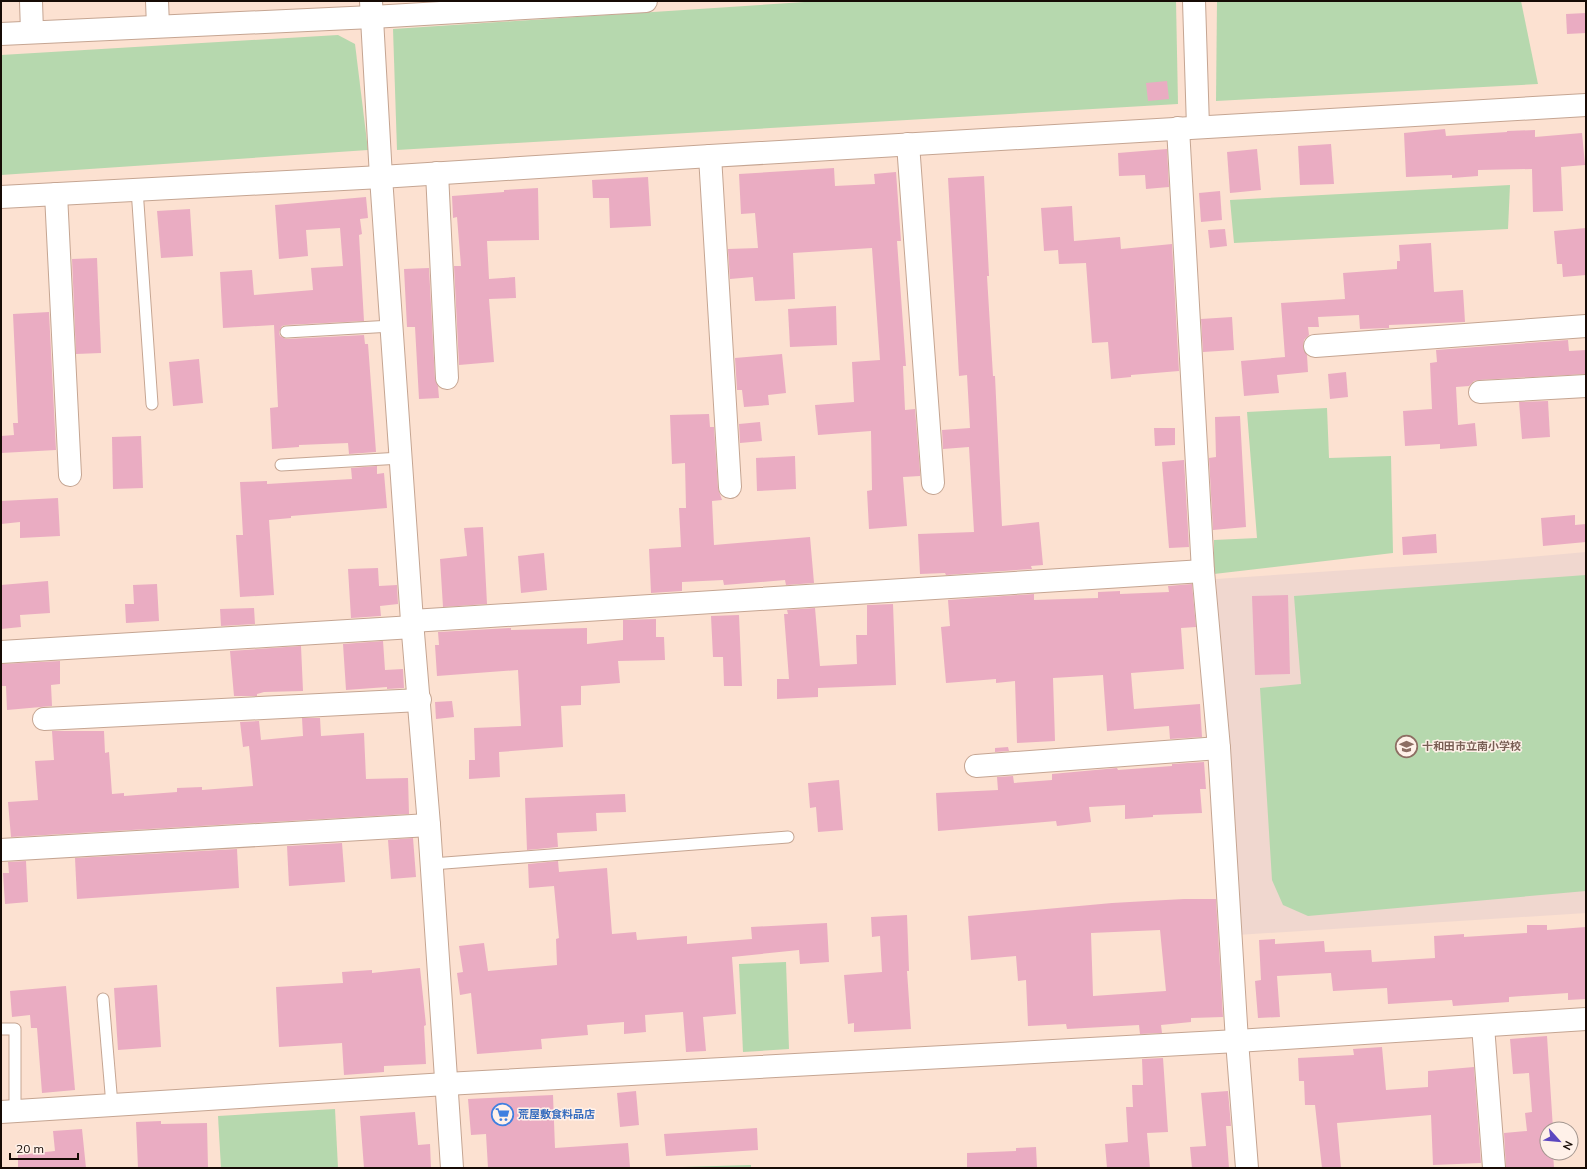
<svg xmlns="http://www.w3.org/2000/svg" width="1587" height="1169" font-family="Mulish,'Noto Sans JP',sans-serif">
  <rect width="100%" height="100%" fill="#fce1d1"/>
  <polygon fill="#f0d7cf" points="1586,552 1586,913 1237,935 1216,579 1483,561"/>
  <g fill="#b6d8ae">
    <polygon points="820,1 1176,1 1178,104 397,150 393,29"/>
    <polygon points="1217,1 1521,1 1538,84 1216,101"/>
    <polygon points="338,35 355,44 368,150 1,175 1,55"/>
    <polygon points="1510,185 1508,229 1234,243 1230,200"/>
    <polygon points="1327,408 1329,458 1391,456 1393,553 1214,574 1214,540 1257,538 1247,412"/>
    <polygon points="1586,575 1586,891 1308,916 1283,905 1272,880 1260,688 1301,684 1294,596"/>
    <polygon points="786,962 789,1049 743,1052 739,964"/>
    <polygon points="335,1109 338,1168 221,1168 218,1116"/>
    <polygon points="751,1165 751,1168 648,1168"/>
  </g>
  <g fill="#eaacc2" fill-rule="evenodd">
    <polygon points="1586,13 1586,33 1567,34 1566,14"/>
    <polygon points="1167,81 1169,99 1148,101 1146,83"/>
    <polygon points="1445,129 1446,136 1507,132 1507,131 1535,130 1535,137 1582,133 1585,165 1561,167 1563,211 1533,212 1532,169 1478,170 1478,176 1452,178 1452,175 1406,177 1404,133"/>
    <polygon points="1331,144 1334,184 1300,185 1298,146"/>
    <polygon points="1167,149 1169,187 1146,189 1145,175 1119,176 1118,153"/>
    <polygon points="1257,149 1261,190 1230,193 1227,152"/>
    <polygon points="834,168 835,186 875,184 874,174 896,172 901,241 897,241 906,366 903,366 905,410 915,409 920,471 920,476 903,477 907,526 869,529 867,491 872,490 871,431 818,435 815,405 854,402 852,362 880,360 872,248 793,253 795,299 755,301 753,277 730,279 728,249 758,248 755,213 741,214 739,174"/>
    <polygon points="984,176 989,276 987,276 993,376 995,376 1002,526 1039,522 1043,565 1031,566 1032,569 946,575 945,573 920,574 918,534 974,532 969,447 943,449 942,430 970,428 967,375 959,376 948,178"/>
    <polygon points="648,177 651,226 610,228 609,198 593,198 592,180"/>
    <polygon points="538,188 539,240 487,241 489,279 515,277 516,298 489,299 494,362 459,365 454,266 461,266 457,217 453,218 452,196 504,192 504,190"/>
    <polygon points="1220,191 1222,220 1201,222 1199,193"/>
    <polygon points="366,197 368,218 360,219 362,234 359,235 364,321 286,325 282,326 279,332 280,336 286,339 364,335 365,344 368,344 376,452 349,454 348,443 299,445 299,447 272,449 270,408 278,407 274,325 223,328 220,272 252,270 254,295 313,290 311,268 343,266 340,228 306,230 308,256 279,259 275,205"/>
    <polygon points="1072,206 1074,241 1120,237 1121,249 1172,244 1179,371 1131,375 1131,377 1111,379 1108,342 1092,343 1086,263 1059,264 1058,250 1044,251 1041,208"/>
    <polygon points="190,209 193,256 161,258 157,211"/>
    <polygon points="1586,228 1586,275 1563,277 1562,264 1557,264 1554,231"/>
    <polygon points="1225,229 1227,246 1210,248 1208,230"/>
    <polygon points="1431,243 1434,292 1463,290 1465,322 1389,325 1389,328 1360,329 1359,315 1318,317 1319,327 1308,327 1309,335 1304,340 1303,347 1307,355 1308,372 1277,375 1279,393 1244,396 1241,361 1285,357 1281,303 1345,299 1343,273 1397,269 1397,261 1400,261 1399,245"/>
    <polygon points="97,258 101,353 76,354 72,259"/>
    <polygon points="429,268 435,379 438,386 439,398 419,399 415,327 407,327 404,269"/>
    <polygon points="836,306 837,345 790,347 788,309"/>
    <polygon points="49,312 56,450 1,453 1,436 14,435 13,423 18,423 13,314"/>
    <polygon points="1232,317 1234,350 1203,352 1201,319"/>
    <polygon points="1568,340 1569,351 1586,350 1586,374 1479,380 1474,381 1469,386 1456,387 1458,425 1475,423 1477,446 1440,449 1440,444 1405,446 1403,411 1432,409 1430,363 1437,362 1436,350"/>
    <polygon points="782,354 786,393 768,395 769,405 744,407 742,390 737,390 735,358"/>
    <polygon points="199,359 203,403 173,406 169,362"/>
    <polygon points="1346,372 1348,397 1330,399 1328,374"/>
    <polygon points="1548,401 1550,437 1522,439 1519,402"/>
    <polygon points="709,414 710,427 714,427 718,488 722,500 712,501 714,545 810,537 814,583 786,585 785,580 724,585 723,580 682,582 682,591 651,593 649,549 681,547 679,508 686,508 685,463 672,464 670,415"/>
    <polygon points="1240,416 1246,527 1213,530 1209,458 1216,457 1215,417"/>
    <polygon points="760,422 762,441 740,443 739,424"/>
    <polygon points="1154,428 1175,428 1175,445 1155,446"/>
    <polygon points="141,436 143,488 113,489 112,437"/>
    <polygon points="795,456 796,489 757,491 756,458"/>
    <polygon points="1184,460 1189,547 1169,548 1162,462"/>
    <polygon points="377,466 377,474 384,473 387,508 291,516 291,518 269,520 274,595 240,597 236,535 243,535 240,482 267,481 267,484 352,479 351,468"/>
    <polygon points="58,498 60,536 20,538 20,522 1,524 1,501"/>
    <polygon points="1575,515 1575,525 1586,524 1586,542 1543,546 1541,518"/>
    <polygon points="483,527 487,604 443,607 440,559 467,556 464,528"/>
    <polygon points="1436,534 1437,553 1403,555 1402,537"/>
    <polygon points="544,553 547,590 521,593 518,556"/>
    <polygon points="378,568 379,586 397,585 398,604 380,606 381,616 351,618 348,569"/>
    <polygon points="48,581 50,613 20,615 21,627 1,629 1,585"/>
    <polygon points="157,584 159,621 126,623 125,604 134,604 133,585"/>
    <polygon points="1192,584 1196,627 1181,628 1184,669 1131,673 1134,709 1200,704 1202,737 1170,739 1169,726 1107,731 1103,675 1053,678 1055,741 1017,743 1015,681 996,683 996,679 946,683 941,627 950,626 948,600 1034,594 1034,600 1098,598 1098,592 1120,591 1120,594 1169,592 1168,586"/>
    <polygon points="1288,595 1290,674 1255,675 1252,596"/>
    <polygon points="893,604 896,685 818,688 818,697 777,699 777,679 789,679 784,614 788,614 787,610 815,608 820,666 857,664 856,635 867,635 867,605"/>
    <polygon points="254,608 255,624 221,626 220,609"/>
    <polygon points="739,615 742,686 724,686 723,657 713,657 711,616"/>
    <polygon points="656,619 656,637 664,637 665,660 618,661 620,683 581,686 581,705 561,706 563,747 499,752 500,777 469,779 469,760 475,760 474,728 521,726 518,670 437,676 435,645 439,645 438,632 511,628 511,630 587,628 587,644 623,640 623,620"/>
    <polygon points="383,641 385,670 403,669 404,688 387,689 387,687 346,690 343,644"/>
    <polygon points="301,646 303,691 264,692 257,694 257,696 234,696 230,651"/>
    <polygon points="60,661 60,684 51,685 52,706 7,710 6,686 1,686 1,664"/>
    <polygon points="452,701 454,717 436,719 435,702"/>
    <polygon points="302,718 320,718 321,736 364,733 366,779 408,778 409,814 11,837 8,802 38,800 35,761 54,760 52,731 104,731 105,753 109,752 112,794 124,793 124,796 177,792 177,788 202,787 202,790 253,786 249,746 243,747 240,722 259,721 261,740 303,736"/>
    <polygon points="1008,747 1009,751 995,752 995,748"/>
    <polygon points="1204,762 1206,789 1200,789 1202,813 1153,815 1153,817 1125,819 1125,805 1089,807 1091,822 1057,826 1056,821 938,831 936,793 998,790 997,777 1013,776 1014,783 1052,780 1052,774 1117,768 1118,770 1172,766 1172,764"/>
    <polygon points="839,780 843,830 818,832 816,807 810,808 808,783"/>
    <polygon points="625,794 626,812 596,813 597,831 557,833 558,847 527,850 525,798"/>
    <polygon points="413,838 416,877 391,879 388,840"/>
    <polygon points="342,843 345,882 289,886 287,846"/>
    <polygon points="237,849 239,888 77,899 75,858"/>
    <polygon points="26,861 28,902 5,904 3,873 9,873 8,862"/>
    <polygon points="558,861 559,872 607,868 612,934 636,932 637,940 687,936 687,944 752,939 751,927 827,923 829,962 800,964 799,950 732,957 736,1014 703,1017 706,1051 686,1052 683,1012 645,1015 646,1032 624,1034 624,1022 587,1025 588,1035 541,1039 542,1049 477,1054 471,993 460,995 457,973 463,972 459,946 484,943 488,971 557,965 556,939 559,938 554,886 529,888 528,864"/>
    <path d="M1184 899H1216L1223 1017 1191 1018V1022L1161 1025 1162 1033 1140 1034 1139 1025 1067 1029 1066 1024 1028 1026 1026 980 1018 981 1016 956 971 960 968 916 1112 903ZM1160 930 1166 991 1093 996 1091 933Z"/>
    <polygon points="907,915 909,971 907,971 911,1029 854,1032 854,1023 848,1024 844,975 882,972 880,936 872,937 871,917"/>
    <polygon points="1527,925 1547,925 1547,930 1586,927 1586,999 1568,1000 1568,993 1509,997 1509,1002 1453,1006 1452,1000 1388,1004 1387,988 1333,991 1331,973 1277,976 1280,1017 1258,1018 1255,981 1261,980 1259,940 1275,939 1275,944 1324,941 1325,952 1371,950 1372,962 1435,958 1434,936 1464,934 1464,937 1527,933"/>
    <polygon points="420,968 426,1025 424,1026 426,1064 384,1066 384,1072 344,1075 342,1043 279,1047 276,987 343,983 342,972 372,970 372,973"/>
    <polygon points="157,985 161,1047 118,1050 114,988"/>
    <polygon points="66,986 75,1090 42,1093 37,1028 31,1028 30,1015 12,1017 10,991"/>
    <polygon points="1547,1036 1553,1129 1547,1129 1547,1153 1553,1153 1554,1168 1506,1168 1504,1133 1527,1131 1525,1113 1532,1112 1529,1073 1513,1074 1510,1039"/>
    <polygon points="1382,1047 1386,1090 1428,1087 1428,1071 1474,1067 1481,1163 1433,1165 1431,1115 1337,1123 1341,1168 1322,1168 1315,1105 1305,1105 1304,1081 1299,1081 1298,1058 1354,1055 1353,1049"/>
    <polygon points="1163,1058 1168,1132 1147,1133 1150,1168 1107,1168 1105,1144 1128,1142 1126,1107 1133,1107 1132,1085 1143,1085 1142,1059"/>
    <polygon points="636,1091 639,1125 620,1127 617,1093"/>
    <polygon points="1228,1091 1231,1126 1226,1126 1229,1168 1192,1168 1190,1147 1206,1146 1201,1093"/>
    <polygon points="553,1095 555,1148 628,1143 630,1167 488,1168 486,1134 471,1135 468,1099"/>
    <polygon points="415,1112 418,1145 430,1144 431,1168 364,1168 360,1116"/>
    <polygon points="161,1121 161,1124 207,1123 208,1168 138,1168 136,1122"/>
    <polygon points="757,1128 758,1150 666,1156 664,1134"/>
    <polygon points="82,1129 86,1168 18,1168 18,1155 55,1151 53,1131"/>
    <polygon points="1036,1147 1037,1168 967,1168 967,1153 1016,1151 1016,1148"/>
  </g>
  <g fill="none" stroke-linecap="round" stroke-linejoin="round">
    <defs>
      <g id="lane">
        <polyline points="137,189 152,404"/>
        <polyline points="286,332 392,326"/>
        <polyline points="281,465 401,458"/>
        <polyline points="432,864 788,837"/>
        <polyline points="103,999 112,1105"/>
        <polyline points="1,1029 15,1029 15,1111"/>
      </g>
      <g id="street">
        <polyline points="31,1 32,32"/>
        <polyline points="157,1 158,26"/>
        <polyline points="371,1 381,177 412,621 429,825 452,1168"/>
        <polyline points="1194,1 1198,127"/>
        <polyline points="1,34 372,17 646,1"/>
        <polyline points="1178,128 1203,571 1219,748 1237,1041 1247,1168"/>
        <polyline points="908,144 933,483"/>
        <polyline points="710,156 730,487"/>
        <polyline points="437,173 447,378"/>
        <polyline points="56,194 70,475"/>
        <polyline points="1,197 381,177 710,156 1586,105"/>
        <polyline points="1315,346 1586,326"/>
        <polyline points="1480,392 1586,386"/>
        <polyline points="412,621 1203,571"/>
        <polyline points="1,652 413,627"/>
        <polyline points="44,719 420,700"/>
        <polyline points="976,766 1219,748"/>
        <polyline points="1,850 429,825"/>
        <polyline points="1483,1026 1494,1168"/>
        <polyline points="1,1112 446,1084 1237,1041 1586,1019"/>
      </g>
    </defs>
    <use href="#lane" stroke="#c5a592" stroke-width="13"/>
    <use href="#street" stroke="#c5a592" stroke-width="24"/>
    <use href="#lane" stroke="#fff" stroke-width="11"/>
    <use href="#street" stroke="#fff" stroke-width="22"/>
  </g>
  <defs>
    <symbol id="school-ring" viewBox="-11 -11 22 22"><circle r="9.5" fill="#fff1e9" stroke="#8d6e63" stroke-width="1.5"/><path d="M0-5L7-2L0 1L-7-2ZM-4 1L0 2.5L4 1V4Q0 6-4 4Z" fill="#8d6e63"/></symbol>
    <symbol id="supermarket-ring" viewBox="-11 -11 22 22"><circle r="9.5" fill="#fff1e9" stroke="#3f7fe0" stroke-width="1.5"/><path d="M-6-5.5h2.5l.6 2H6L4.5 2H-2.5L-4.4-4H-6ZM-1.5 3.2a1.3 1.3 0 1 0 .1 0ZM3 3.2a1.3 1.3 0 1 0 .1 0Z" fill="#3f7fe0"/></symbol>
  </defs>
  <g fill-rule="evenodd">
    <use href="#school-ring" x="1394" y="734" width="25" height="25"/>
    <use href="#supermarket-ring" x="490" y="1102" width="25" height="25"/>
  </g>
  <g text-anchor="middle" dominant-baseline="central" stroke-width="3" stroke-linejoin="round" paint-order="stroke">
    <g font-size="11" font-weight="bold" fill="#785e54" stroke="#fff1e9" text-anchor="start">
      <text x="1422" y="746">十和田市立南小学校</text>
    </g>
    <g font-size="11" font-weight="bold" fill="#366cbe" stroke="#fff1e9" text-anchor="start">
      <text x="518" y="1114">荒屋敷食料品店</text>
    </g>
  </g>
  <rect width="1587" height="1169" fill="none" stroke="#160b05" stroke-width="4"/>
  <g transform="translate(1559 1141) rotate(117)"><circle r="19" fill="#fff1e9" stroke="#a2958e"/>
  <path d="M0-3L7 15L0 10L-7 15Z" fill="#5c47bf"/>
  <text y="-6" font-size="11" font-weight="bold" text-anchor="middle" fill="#160b05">N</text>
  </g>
  <path d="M10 1153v6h68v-6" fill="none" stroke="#160b05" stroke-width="2"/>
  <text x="16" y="1153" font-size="12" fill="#160b05" stroke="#fff1e9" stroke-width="3" paint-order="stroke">20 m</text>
</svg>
